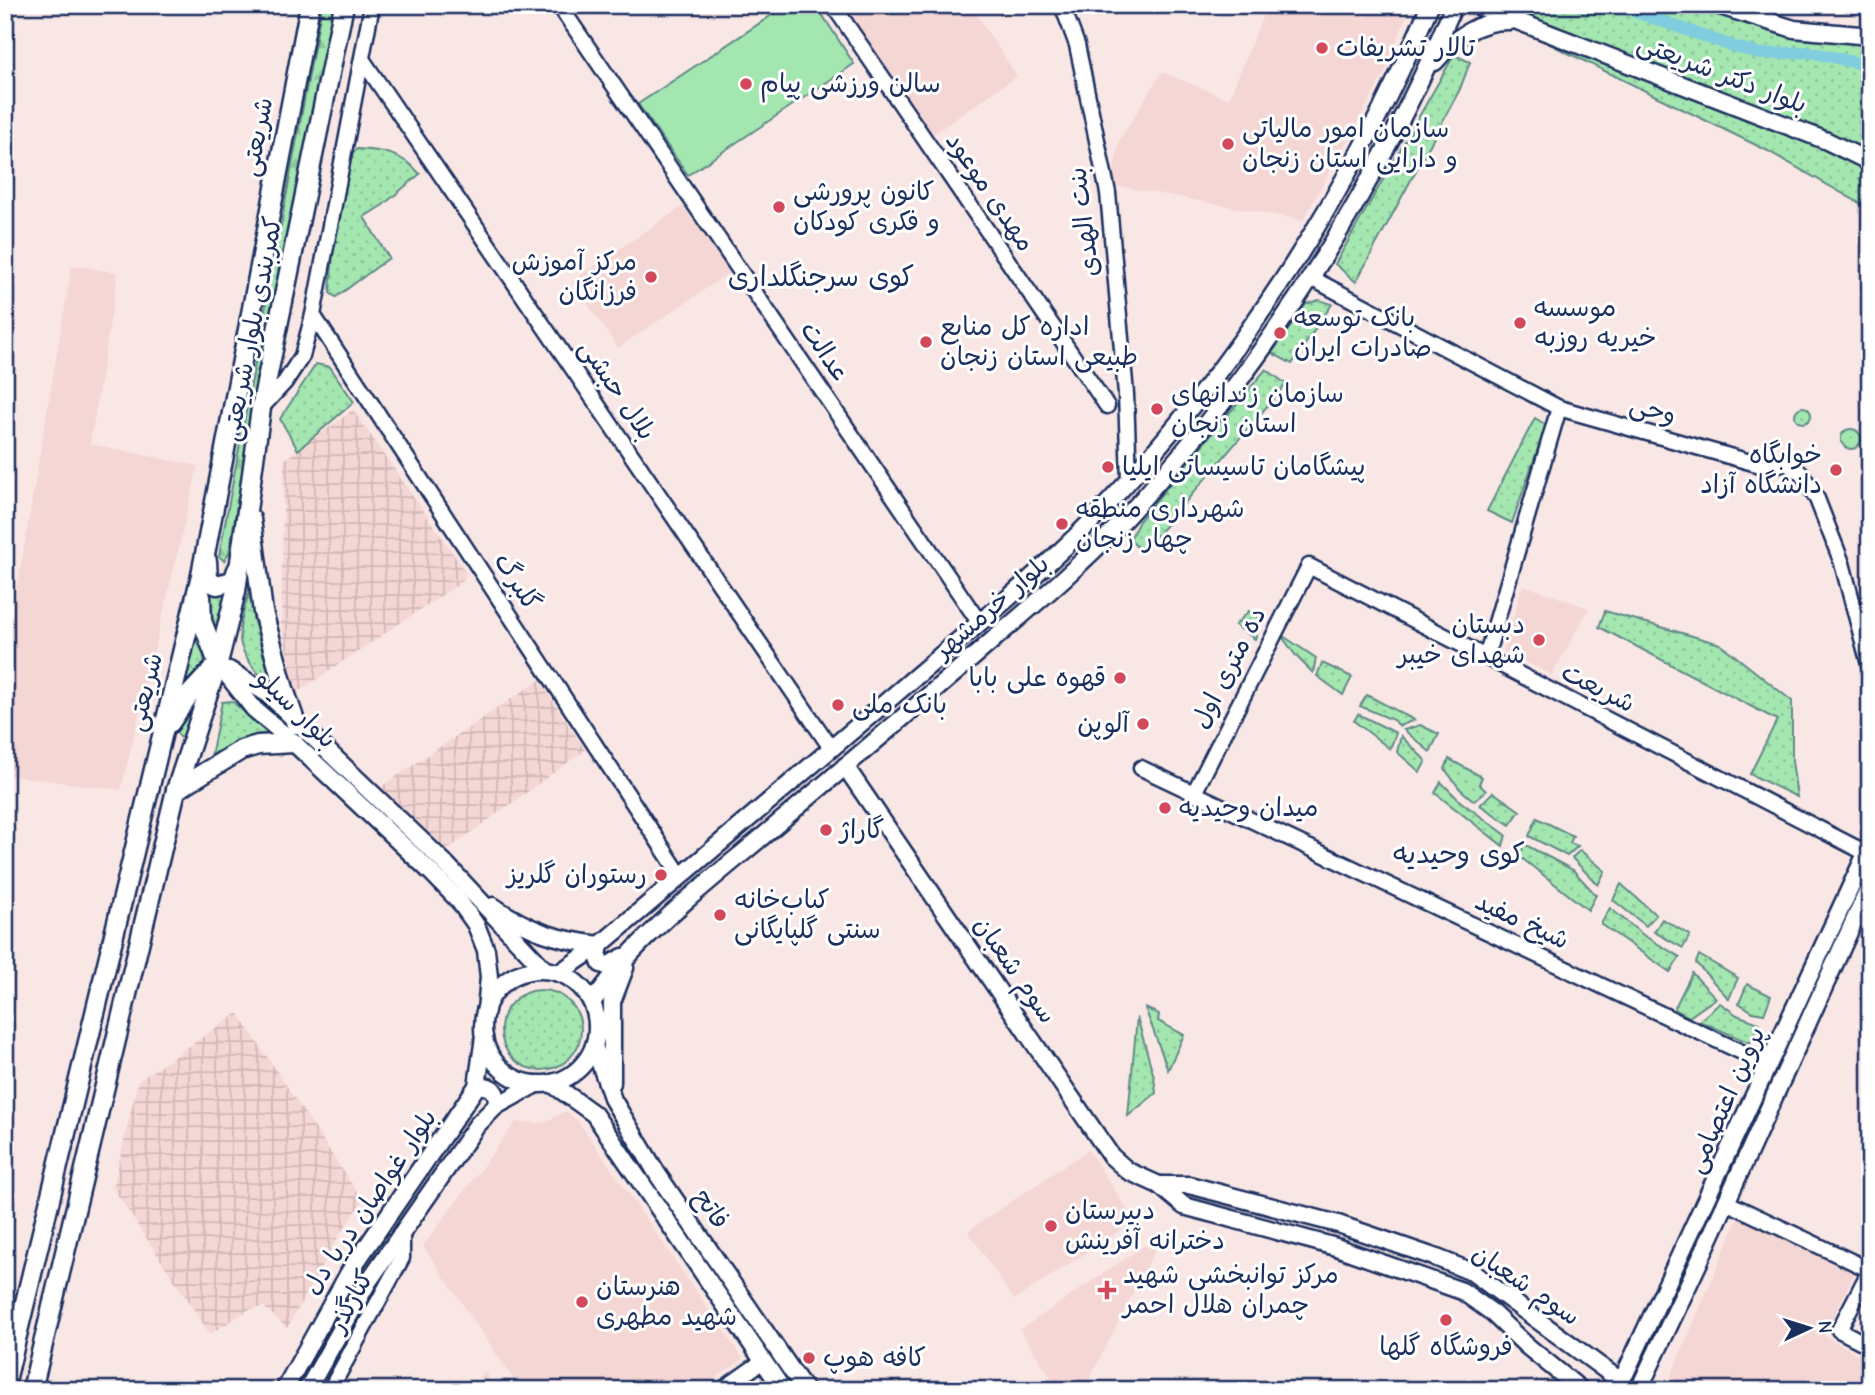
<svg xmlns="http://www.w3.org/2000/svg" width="1875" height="1395" font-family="'Comic Neue','Playpen Sans Arabic',sans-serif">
  <defs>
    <pattern id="industrial-grid" width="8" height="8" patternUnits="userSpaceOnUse" patternTransform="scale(1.75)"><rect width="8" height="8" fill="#f4d6d4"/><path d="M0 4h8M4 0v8" fill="none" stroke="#d1b8b8"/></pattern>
    <pattern id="grass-dots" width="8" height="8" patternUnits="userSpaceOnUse" patternTransform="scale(1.75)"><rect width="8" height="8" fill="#a4e6b0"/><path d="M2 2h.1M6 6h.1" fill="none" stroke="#8dc69a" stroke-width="1.8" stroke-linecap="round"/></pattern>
    <pattern id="forest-firs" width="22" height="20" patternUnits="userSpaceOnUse" patternTransform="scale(1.75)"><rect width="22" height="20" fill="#a4e6b0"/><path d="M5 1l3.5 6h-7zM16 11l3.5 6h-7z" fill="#8dc69a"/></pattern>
  </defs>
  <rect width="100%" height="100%" fill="#f9e7e6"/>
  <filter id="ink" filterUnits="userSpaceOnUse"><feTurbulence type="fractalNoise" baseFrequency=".0143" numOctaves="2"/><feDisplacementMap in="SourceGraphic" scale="14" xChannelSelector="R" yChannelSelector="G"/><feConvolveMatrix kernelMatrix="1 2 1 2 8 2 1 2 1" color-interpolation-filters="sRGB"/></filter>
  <g filter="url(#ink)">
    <g fill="#f4d6d4">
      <polygon points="840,5 970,5 1017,76 929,137"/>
      <polygon points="1267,5 1335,5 1366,18 1369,9 1380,13 1384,6 1406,18 1382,78 1303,220 1112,185 1119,141 1162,72 1229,99"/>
      <polygon points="683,206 729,273 618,348 572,281"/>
      <polygon points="72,265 118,273 90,444 198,466 121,790 5,775 5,659"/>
      <polygon points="1523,585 1589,608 1552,675 1503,651"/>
      <polygon points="566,1111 578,1121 743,1359 698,1390 521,1390 423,1246 516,1122 543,1123"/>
      <polygon points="5,1134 15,1135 5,1192"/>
      <polygon points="1088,1150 1135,1221 1014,1300 968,1231"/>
      <polygon points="1742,1209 1858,1265 1825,1336 1870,1361 1870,1383 1867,1390 1665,1390"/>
      <polygon points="1145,1245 1155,1250 1090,1378 1100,1390 1059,1390 1020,1330"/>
      <polygon points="484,1371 497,1390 474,1390"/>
    </g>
    <g fill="url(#industrial-grid)">
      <polygon points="353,410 466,572 463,581 296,693 281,623 284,460"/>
      <polygon points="539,680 585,750 447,850 381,787"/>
      <polygon points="238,1013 363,1201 341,1232 287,1328 264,1307 250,1309 210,1334 113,1188 138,1081"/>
    </g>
    <g fill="url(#grass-dots)" stroke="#608a87" stroke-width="2">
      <polygon points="1509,5 1724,5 1870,37 1870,209 1768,151 1521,30"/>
      <polygon points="1454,55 1470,62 1460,89 1356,282 1335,264"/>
      <path d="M357 149C382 150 403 154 420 174L383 205 364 217 389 258 336 297 330 293 335 217 346 158Z"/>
      <polygon points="1319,300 1332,304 1292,364 1272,353 1306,304"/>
      <polygon points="316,364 330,367 354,402 298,450 280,419"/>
      <polygon points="1266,369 1286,384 1142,553 1130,539 1139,521"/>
      <circle cx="1803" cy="415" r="8"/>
      <polygon points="1535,418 1546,425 1512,523 1487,511"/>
      <circle cx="1851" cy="439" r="10"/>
      <path d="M253 577V618L274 691C227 640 237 640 253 577Z"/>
      <polygon points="210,593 225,593 216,626 210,626"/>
      <polygon points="1249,611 1262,620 1255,639 1235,625"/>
      <polygon points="1605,611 1720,644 1792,701 1792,761 1797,797 1750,774 1777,720 1599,627"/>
      <polygon points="196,615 205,663 187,681 175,704"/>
      <polygon points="1280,634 1316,658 1313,673 1297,657"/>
      <polygon points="1322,663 1352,677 1343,695 1317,676"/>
      <polygon points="1367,695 1414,720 1400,726 1393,720 1360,706"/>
      <path d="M232 701 269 735C246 738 230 742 211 756L222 702Z"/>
      <polygon points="192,704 196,707 187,737 180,737 176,732 179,723"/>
      <polygon points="1358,714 1396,733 1390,749 1354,721"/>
      <polygon points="1420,725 1439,734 1430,752 1404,730"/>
      <polygon points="1401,736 1426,761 1420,772 1397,752"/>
      <polygon points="1449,759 1482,777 1479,784 1486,791 1474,801 1460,789 1445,769"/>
      <polygon points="1441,782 1461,802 1506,835 1503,846 1435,793"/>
      <polygon points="1493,792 1520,811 1510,825 1480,805"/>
      <polygon points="1537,818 1573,836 1570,843 1578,846 1567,856 1529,836"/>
      <polygon points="1524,844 1573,870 1596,895 1588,910 1519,856"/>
      <polygon points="1580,850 1605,871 1598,885 1572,858"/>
      <polygon points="1621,884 1656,915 1646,926 1613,900"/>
      <polygon points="1610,908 1643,935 1680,957 1670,972 1601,924"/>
      <polygon points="1662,919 1690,935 1683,948 1654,932"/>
      <polygon points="1699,955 1738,978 1729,999 1696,963"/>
      <polygon points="1692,973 1716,998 1689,1017 1674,1009"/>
      <polygon points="1747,984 1771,996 1764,1014 1753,1012 1739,1003"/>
      <circle cx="541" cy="1030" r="40"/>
      <polygon points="1720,1003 1737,1015 1759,1023 1750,1043 1699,1021"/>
      <polygon points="1145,1008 1159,1014 1158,1021 1184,1035 1168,1070"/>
      <polygon points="1137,1017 1154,1077 1156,1093 1128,1116"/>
    </g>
    <g fill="url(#forest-firs)" stroke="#608a87" stroke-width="2">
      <path d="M322 5H334C296 187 260 370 229 553L224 561 219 556Z"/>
      <polygon points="1853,893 1859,896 1640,1379 1635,1375"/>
    </g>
    <polygon fill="#a4e6b0" stroke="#608a87" stroke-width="2" points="787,5 816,5 854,64 688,175 638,104"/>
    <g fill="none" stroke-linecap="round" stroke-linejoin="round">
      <polyline stroke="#80cddf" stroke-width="12" points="1616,5 1732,46 1761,54 1810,52 1870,66"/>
      <defs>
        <g id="tertiary">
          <polyline points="559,5 979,622"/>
          <polyline points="833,5 1107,406"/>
          <polyline points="1062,5 1077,45 1108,193 1126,394 1129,479"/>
          <polyline points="362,59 831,748"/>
          <polyline points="1311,278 1559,408 1764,466 1786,463 1801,473 1817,499 1842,563 1870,668"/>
          <polyline points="313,315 681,876"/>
          <polyline points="261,408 285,382 302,356 313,315 372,5"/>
          <polyline points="1486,657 1559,408"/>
          <polyline points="1141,768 1769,1065"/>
          <polyline points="1194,793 1309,566 1866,853"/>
          <polyline points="1726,1202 1870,1270"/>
          <polyline points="1870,1270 1839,1330 1870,1346"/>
          <polyline points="330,1390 402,1258 402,1233"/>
          <polyline points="722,1390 763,1361"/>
        </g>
        <g id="secondary">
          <polyline points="1476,5 1827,141 1870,162"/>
          <polyline points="1717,5 1794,29 1870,36"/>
          <path d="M1435 62C1455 38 1477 20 1510 21"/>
          <polyline points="218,663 254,709 294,743 432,873 459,901 476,925 486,950 489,977 486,1011"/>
          <polyline points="229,670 268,694 443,861 544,969"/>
          <polyline points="845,766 1111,1156 1128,1171 1159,1185 1184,1206 1336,1247 1462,1291 1490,1311 1527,1346 1581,1390"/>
          <path d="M493 906C529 931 557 940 600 945L598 956 601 964 607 966 623 957"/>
          <circle cx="540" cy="1027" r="57"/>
          <path d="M559 973 600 945C702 858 804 772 906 685 970 630 1043 572 1101 511 1239 364 1351 191 1430 5"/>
          <path d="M592 1002C606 985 619 966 634 950 677 905 728 866 775 826 848 764 922 702 994 639 1036 603 1080 566 1118 526 1260 373 1373 197 1454 5"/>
          <polyline points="594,1046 613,1100 658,1175 805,1390"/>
          <polyline points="551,1083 594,1114 783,1390"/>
          <polyline points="612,1083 612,1002 625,968"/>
          <path d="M477 1086C492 1084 499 1092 496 1106"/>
          <polyline points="1159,1185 1189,1185 1338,1224 1437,1258 1472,1272 1615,1377"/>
          <polyline points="1625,1374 1870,845"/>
          <polyline points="1642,1383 1699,1262 1870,886"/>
          <polyline points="284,1390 350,1271 477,1086 484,1037"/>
          <polyline points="307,1390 368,1282 477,1125 496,1106 536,1084"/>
        </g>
        <g id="trunk">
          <polyline points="251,519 263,612 284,689 296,724"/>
          <polyline points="207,561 208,581 217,585 233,581 237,570"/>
          <polyline points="201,596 202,621 218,663"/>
          <polyline points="170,723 189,695 214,668"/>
          <polyline points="176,790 241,750 258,745 294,743"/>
          <polyline points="5,1385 201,575 310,5"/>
          <polyline points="32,1390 176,790 218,663 236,591 261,408 344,5"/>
        </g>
      </defs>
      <use href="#tertiary" stroke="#1b2f5e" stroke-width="19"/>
      <use href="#secondary" stroke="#1b2f5e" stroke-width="21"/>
      <use href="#trunk" stroke="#1b2f5e" stroke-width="23"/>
      <use href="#tertiary" stroke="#fff" stroke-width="14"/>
      <use href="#secondary" stroke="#fff" stroke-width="16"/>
      <use href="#trunk" stroke="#fff" stroke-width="18"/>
    </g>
  </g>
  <g fill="#d1495b" stroke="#fff" stroke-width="2.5">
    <circle cx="1322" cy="48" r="7"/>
    <circle cx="746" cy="84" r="7"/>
    <circle cx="1228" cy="144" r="7"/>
    <circle cx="779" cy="207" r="7"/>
    <circle cx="651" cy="277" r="7"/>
    <circle cx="1520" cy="323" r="7"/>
    <circle cx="1280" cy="333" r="7"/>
    <circle cx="926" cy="342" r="7"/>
    <circle cx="1157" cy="409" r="7"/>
    <circle cx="1108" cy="467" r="7"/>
    <circle cx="1836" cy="470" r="7"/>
    <circle cx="1062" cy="524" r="7"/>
    <circle cx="1539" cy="640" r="7"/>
    <circle cx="1120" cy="678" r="7"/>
    <circle cx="838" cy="705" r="7"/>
    <circle cx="1143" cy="724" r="7"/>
    <circle cx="1165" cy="808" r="7"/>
    <circle cx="826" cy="830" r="7"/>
    <circle cx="661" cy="875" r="7"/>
    <circle cx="720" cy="915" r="7"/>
    <circle cx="1051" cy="1226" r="7"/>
    <path d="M1103.5 1279.5h7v7h7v7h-7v7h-7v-7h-7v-7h7z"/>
    <circle cx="582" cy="1302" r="7"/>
    <circle cx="1446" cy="1320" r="7"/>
    <circle cx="809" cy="1358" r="7"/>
  </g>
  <g text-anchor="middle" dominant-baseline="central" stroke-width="6" stroke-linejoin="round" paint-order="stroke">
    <g font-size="26" fill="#1b2f5e" stroke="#fff" text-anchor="start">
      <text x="1336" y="48">تالار تشریفات</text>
      <text x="760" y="84">سالن ورزشی پیام</text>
      <text x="1242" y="129">سازمان امور مالیاتی<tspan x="1242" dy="30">و دارایی استان زنجان</tspan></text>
      <text x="793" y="192">کانون پرورشی<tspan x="793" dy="30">و فکری کودکان</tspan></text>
      <text x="637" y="262" text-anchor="end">مرکز آموزش<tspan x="637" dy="30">فرزانگان</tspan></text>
      <text x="1534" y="308">موسسه<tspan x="1534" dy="30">خیریه روزبه</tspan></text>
      <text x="1294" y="318">بانک توسعه<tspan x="1294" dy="30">صادرات ایران</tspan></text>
      <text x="940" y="327">اداره کل منابع<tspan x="940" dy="30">طبیعی استان زنجان</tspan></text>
      <text x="1171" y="394">سازمان زندانهای<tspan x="1171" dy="30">استان زنجان</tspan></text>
      <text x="1822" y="455" text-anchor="end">خوابگاه<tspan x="1822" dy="30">دانشگاه آزاد</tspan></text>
      <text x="1122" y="467">پیشگامان تاسیساتی ایلیا</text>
      <text x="1076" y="509">شهرداری منطقه<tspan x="1076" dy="30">چهار زنجان</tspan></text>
      <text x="1525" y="625" text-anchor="end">دبستان<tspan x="1525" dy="30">شهدای خیبر</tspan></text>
      <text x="1106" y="678" text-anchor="end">قهوه علی بابا</text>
      <text x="852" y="705">بانک ملی</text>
      <text x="1129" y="724" text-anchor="end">آلوپن</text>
      <text x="1179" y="808">میدان وحیدیه</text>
      <text x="840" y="830">گاراژ</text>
      <text x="647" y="875" text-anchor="end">رستوران گلریز</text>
      <text x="734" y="900">کباب‌خانه<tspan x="734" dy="30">سنتی گلپایگانی</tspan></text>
      <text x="1065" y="1211">دبیرستان<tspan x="1065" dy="30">دخترانه آفرینش</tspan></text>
      <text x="1123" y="1275">مرکز توانبخشی شهید<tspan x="1123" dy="30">چمران هلال احمر</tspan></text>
      <text x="596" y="1287">هنرستان<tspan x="596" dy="30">شهید مطهری</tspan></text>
      <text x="1446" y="1347" text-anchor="middle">فروشگاه گلها</text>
      <text x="823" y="1358">کافه هوپ</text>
    </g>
    <g font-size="26" fill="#1b2f5e" stroke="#fff">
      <text transform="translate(1722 74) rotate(21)">بلوار دکتر شریعتی</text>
      <text transform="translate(257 137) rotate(-79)">شریعتی</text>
      <text transform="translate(990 192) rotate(56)">مهدی موعود</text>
      <text transform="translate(1084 222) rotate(-97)">بنت الهدی</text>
      <text transform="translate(252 329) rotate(-79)">کمربندی بلوار شریعتی</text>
      <text transform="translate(825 352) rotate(56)">عدالت</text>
      <text transform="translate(617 390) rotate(56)">بلال حبشی</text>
      <text transform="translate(1653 410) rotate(16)">وحی</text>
      <text transform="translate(517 582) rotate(57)">گلبرگ</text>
      <text transform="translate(992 607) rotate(-41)">بلوار خرمشهر</text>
      <text transform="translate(1229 668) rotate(-63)">ده متری اول</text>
      <text transform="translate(1598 688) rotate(27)">شریعت</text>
      <text transform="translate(145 692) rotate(-76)">شریعتی</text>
      <text transform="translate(296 709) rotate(44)">بلوار سیلو</text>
      <text transform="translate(1522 921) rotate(25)">شیخ مفید</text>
      <text transform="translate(1015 970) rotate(55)">سوم شعبان</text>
      <text transform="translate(1726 1100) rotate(-66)">پروین اعتصامی</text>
      <text transform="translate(370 1202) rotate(-56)">بلوار غواصان دریا دل</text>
      <text transform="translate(711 1209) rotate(56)">فاتح</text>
      <text transform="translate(1526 1285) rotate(34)">سوم شعبان</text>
      <text transform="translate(351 1301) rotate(-61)">کنارگذر</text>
    </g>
    <g font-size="28" fill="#1b2f5e" stroke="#fff">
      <text x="821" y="277">کوی سرجنگلداری</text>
      <text x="1459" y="854">کوی وحیدیه</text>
    </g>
  </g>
  <rect width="1875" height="1395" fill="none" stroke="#fff" stroke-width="28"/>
  <rect x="14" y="14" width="1847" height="1367" fill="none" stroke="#1b2f5e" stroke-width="2.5" filter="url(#ink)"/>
  <g transform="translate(1809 1328) rotate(86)" stroke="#ffffff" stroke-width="5" paint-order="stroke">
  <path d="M0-5L12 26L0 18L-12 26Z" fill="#1b2f5e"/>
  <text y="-10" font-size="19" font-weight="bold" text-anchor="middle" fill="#1b2f5e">N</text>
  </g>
</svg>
